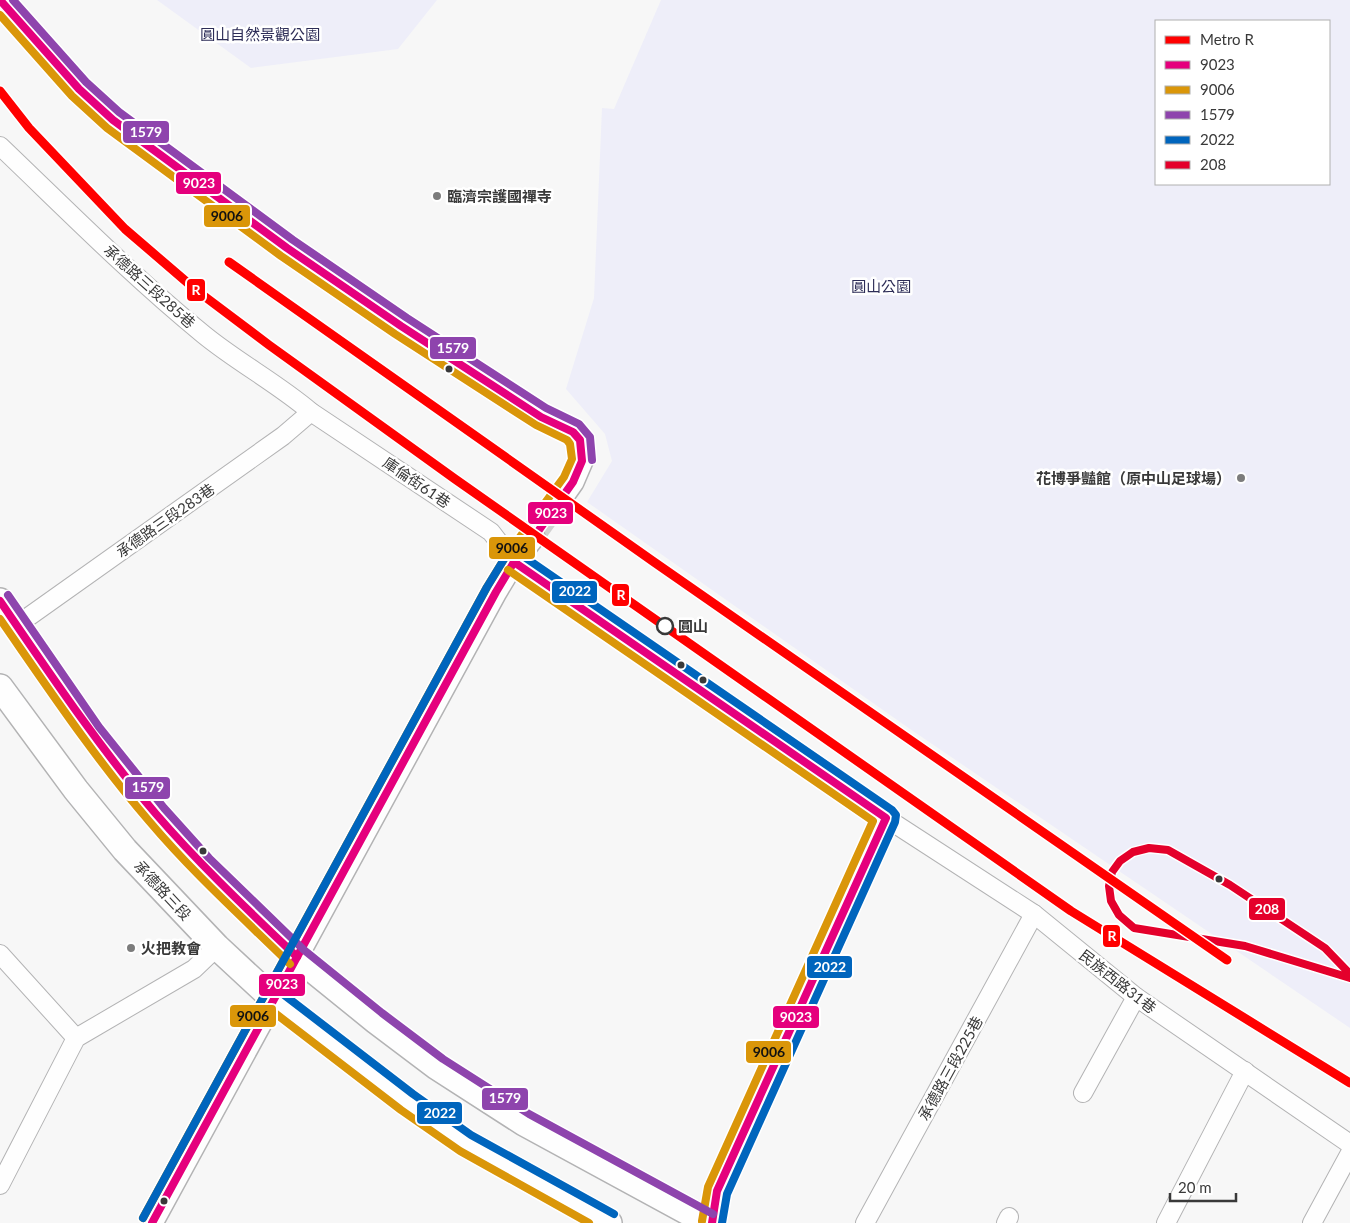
<svg xmlns="http://www.w3.org/2000/svg" width="1350" height="1223" font-family="Lato,'Noto Sans TC',sans-serif">
  <rect width="100%" height="100%" fill="#f7f7f7"/>
  <g fill="#eeeef9" fill-rule="evenodd">
    <polygon points="157,0 437,0 398,49 251,68"/>
    <path d="M661 0H1350V1028L910 729 587 502 612 461 605 434 566 389 594 298 602 108 614 109ZM1156 21H1329V184H1156Z"/>
  </g>
  <g fill="none" stroke-linecap="round" stroke-linejoin="round">
    <polyline stroke="#d1d1d1" stroke-width="21" stroke-dasharray="21 11" stroke-linecap="butt" points="534,537 566,492"/>
    <defs>
      <g id="minor">
        <polyline points="0,0 79,89 113,120 287,248 401,326 541,417 573,432 580,440 582,461"/>
        <path d="M0 146C67 210 132 276 203 334 237 362 277 383 311 412L491 532 514 562 886 818 1034 914 1136 997 1350 1144"/>
        <polyline points="17,625 283,436 311,412"/>
        <polyline points="0,954 76,1038"/>
        <polyline points="1083,1093 1136,997"/>
        <polyline points="0,1185 76,1038 194,969 217,947"/>
        <polyline points="712,1223 717,1191 886,818"/>
        <polyline points="865,1223 1034,914"/>
        <polyline points="1006,1223 1009,1217"/>
        <polyline points="1166,1223 1245,1071"/>
        <polyline points="1312,1223 1350,1153"/>
      </g>
      <g id="tertiary">
        <polyline points="566,492 573,482 582,461"/>
        <polyline points="152,1223 496,592 514,562 534,537"/>
      </g>
      <g id="secondary">
        <polyline points="0,601 91,733 156,814 202,865 297,957 376,1021 437,1067 524,1123 708,1223"/>
        <polyline points="0,687 76,790 125,850 217,947 273,999 407,1102 466,1143 609,1223"/>
      </g>
    </defs>
    <use href="#minor" stroke="#b3b3b4" stroke-width="20"/>
    <use href="#tertiary" stroke="#b3b3b4" stroke-width="24"/>
    <use href="#secondary" stroke="#b3b3b4" stroke-width="28"/>
    <use href="#minor" stroke="#fefefe" stroke-width="18"/>
    <use href="#tertiary" stroke="#fefefe" stroke-width="21"/>
    <use href="#secondary" stroke="#fefefe" stroke-width="25"/>
    <defs>
      <g id="bus-1">
        <polyline points="0,0 79,89 113,120 287,248 401,326 541,417 573,432 580,440 582,461 573,482 534,537 514,562 496,592 152,1223"/>
        <polyline points="514,562 886,818 717,1191 712,1223"/>
        <path d="M0 601C50 674 99 747 156 814 200 865 249 911 297 957"/>
      </g>
      <g id="bus-2">
        <polyline points="0,15 72,96 107,128 281,256 395,334 536,425 567,440 570,444 572,459 564,477 506,556 487,587 143,1218"/>
        <polyline points="508,570 873,821 708,1187 702,1221"/>
        <path d="M0 619C48 688 94 757 149 821 192 872 242 917 290 964"/>
        <polyline points="267,1007 401,1110 460,1151 589,1223"/>
      </g>
      <g id="bus-3">
        <polyline points="13,0 86,82 119,112 293,240 407,318 546,408 579,424 590,437 592,460"/>
        <polyline points="8,595 99,727 164,808 209,858 304,950 382,1013 443,1059 529,1114 713,1214"/>
      </g>
      <g id="bus-4">
        <polyline points="279,991 413,1094 471,1135 614,1214"/>
        <polyline points="143,1218 487,587 506,556 514,552 520,554 892,810 896,815 895,822 727,1194 722,1223"/>
      </g>
      <polyline id="bus-5" points="1350,974 1325,948 1230,885 1168,850 1149,848 1133,852 1120,861 1112,872 1109,886 1111,901 1119,915 1134,928 1245,946 1350,978"/>
    </defs>
    <use href="#bus-1" stroke="#fff" stroke-width="11"/>
    <use href="#bus-2" stroke="#fff" stroke-width="11"/>
    <use href="#bus-3" stroke="#fff" stroke-width="11"/>
    <use href="#bus-4" stroke="#fff" stroke-width="11"/>
    <use href="#bus-5" stroke="#fff" stroke-width="11"/>
    <use href="#bus-1" stroke="#e5007d" stroke-width="8"/>
    <use href="#bus-2" stroke="#da9609" stroke-width="8"/>
    <use href="#bus-3" stroke="#8e44ad" stroke-width="8"/>
    <use href="#bus-4" stroke="#0065bd" stroke-width="8"/>
    <use href="#bus-5" stroke="#e4002b" stroke-width="8"/>
    <defs>
      <g id="metro-1">
        <polyline points="0,91 29,128 125,229 196,290 269,345 455,479 1071,911 1350,1083"/>
        <polyline points="229,262 654,562 1227,960"/>
      </g>
    </defs>
    <use href="#metro-1" stroke="#fff" stroke-width="12"/>
    <use href="#metro-1" stroke="#f00" stroke-width="9"/>
  </g>
  <g fill="#7c7c7c" stroke="#fff" stroke-width="2">
    <circle cx="437" cy="196" r="5"/>
    <circle cx="1241" cy="478" r="5"/>
    <circle cx="131" cy="948" r="5"/>
  </g>
  <g fill="#393939" stroke="#fff" stroke-width="2">
    <circle cx="449" cy="369" r="4.5"/>
    <circle cx="681" cy="665" r="4.5"/>
    <circle cx="703" cy="680" r="4.5"/>
    <circle cx="203" cy="851" r="4.5"/>
    <circle cx="1219" cy="879" r="4.5"/>
    <circle cx="164" cy="1201" r="4.5"/>
  </g>
  <circle fill="#fff" stroke="#393939" stroke-width="2.5" cx="665" cy="626" r="8"/>
  <g text-anchor="middle" dominant-baseline="central" stroke-width="5" stroke-linejoin="round" paint-order="stroke">
    <g font-size="15" fill="#2d2d57" stroke="#fff">
      <text x="260" y="34">圓山自然景觀公園</text>
      <text x="881" y="286">圓山公園</text>
    </g>
    <g font-size="15" font-weight="bold" fill="#393939" stroke="#fff" text-anchor="start">
      <text x="447" y="196">臨濟宗護國禪寺</text>
      <text x="1231" y="478" text-anchor="end">花博爭豔館（原中山足球場）</text>
      <text x="141" y="948">火把教會</text>
    </g>
    <g font-size="15" fill="#393939" stroke="#fff">
      <text transform="translate(150 286) rotate(42)">承德路三段285巷</text>
      <text transform="translate(417 482) rotate(34)">庫倫街61巷</text>
      <text transform="translate(165 520) rotate(-35)">承德路三段283巷</text>
      <text transform="translate(163 890) rotate(47)">承德路三段</text>
      <text transform="translate(1118 981) rotate(38)">民族西路31巷</text>
      <text transform="translate(950 1068) rotate(-61)">承德路三段225巷</text>
    </g>
    <g font-size="15" font-weight="bold" fill="#393939" stroke="#fff" text-anchor="start">
      <text x="678" y="626">圓山</text>
    </g>
  </g>
  <g stroke="#fff" stroke-width="2">
    <rect x="122" y="120" width="48" height="24" rx="5" fill="#8e44ad"/>
    <rect x="175" y="171" width="47" height="24" rx="5" fill="#e5007d"/>
    <rect x="203" y="204" width="48" height="24" rx="5" fill="#da9609"/>
    <rect x="186" y="278" width="20" height="24" rx="5" fill="#f00"/>
    <rect x="429" y="336" width="48" height="24" rx="5" fill="#8e44ad"/>
    <rect x="527" y="501" width="47" height="24" rx="5" fill="#e5007d"/>
    <rect x="488" y="536" width="48" height="24" rx="5" fill="#da9609"/>
    <rect x="551" y="580" width="47" height="24" rx="5" fill="#0065bd"/>
    <rect x="611" y="583" width="19" height="24" rx="5" fill="#f00"/>
    <rect x="124" y="776" width="47" height="24" rx="5" fill="#8e44ad"/>
    <rect x="1248" y="897" width="38" height="24" rx="5" fill="#e4002b"/>
    <rect x="1102" y="924" width="19" height="24" rx="5" fill="#f00"/>
    <rect x="806" y="955" width="47" height="24" rx="5" fill="#0065bd"/>
    <rect x="258" y="973" width="48" height="24" rx="5" fill="#e5007d"/>
    <rect x="229" y="1004" width="48" height="24" rx="5" fill="#da9609"/>
    <rect x="772" y="1005" width="48" height="24" rx="5" fill="#e5007d"/>
    <rect x="745" y="1040" width="47" height="24" rx="5" fill="#da9609"/>
    <rect x="481" y="1087" width="48" height="24" rx="5" fill="#8e44ad"/>
    <rect x="416" y="1101" width="47" height="24" rx="5" fill="#0065bd"/>
  </g>
  <g font-size="14" text-anchor="middle" font-weight="bold" fill="#fff">
    <text x="146" y="137">1579</text>
    <text x="199" y="188">9023</text>
    <text x="196" y="295">R</text>
    <text x="453" y="353">1579</text>
    <text x="551" y="518">9023</text>
    <text x="575" y="596">2022</text>
    <text x="621" y="600">R</text>
    <text x="148" y="792">1579</text>
    <text x="1267" y="914">208</text>
    <text x="1112" y="941">R</text>
    <text x="830" y="972">2022</text>
    <text x="282" y="989">9023</text>
    <text x="796" y="1022">9023</text>
    <text x="505" y="1103">1579</text>
    <text x="440" y="1118">2022</text>
  </g>
  <g font-size="14" text-anchor="middle" font-weight="bold" fill="#111">
    <text x="227" y="221">9006</text>
    <text x="512" y="553">9006</text>
    <text x="253" y="1021">9006</text>
    <text x="769" y="1057">9006</text>
  </g>
  <rect x="1155" y="20" width="175" height="165" fill="#ffffff" stroke="#b0b0b0"/>
  <rect x="1165" y="36" width="25" height="8" fill="#ff0000" stroke="#b0b0b0"/>
  <text x="1200" y="45" font-size="15" fill="#393939">Metro R</text>
  <rect x="1165" y="61" width="25" height="8" fill="#e5007d" stroke="#b0b0b0"/>
  <text x="1200" y="70" font-size="15" fill="#393939">9023</text>
  <rect x="1165" y="86" width="25" height="8" fill="#da9609" stroke="#b0b0b0"/>
  <text x="1200" y="95" font-size="15" fill="#393939">9006</text>
  <rect x="1165" y="111" width="25" height="8" fill="#8e44ad" stroke="#b0b0b0"/>
  <text x="1200" y="120" font-size="15" fill="#393939">1579</text>
  <rect x="1165" y="136" width="25" height="8" fill="#0065bd" stroke="#b0b0b0"/>
  <text x="1200" y="145" font-size="15" fill="#393939">2022</text>
  <rect x="1165" y="161" width="25" height="8" fill="#e4002b" stroke="#b0b0b0"/>
  <text x="1200" y="170" font-size="15" fill="#393939">208</text>
  <path d="M1170 1193v8h66v-8" fill="none" stroke="#393939" stroke-width="2.5"/>
  <text x="1178" y="1193" font-size="15" fill="#393939" stroke="#ffffff" stroke-width="4" paint-order="stroke">20 m</text>
</svg>
